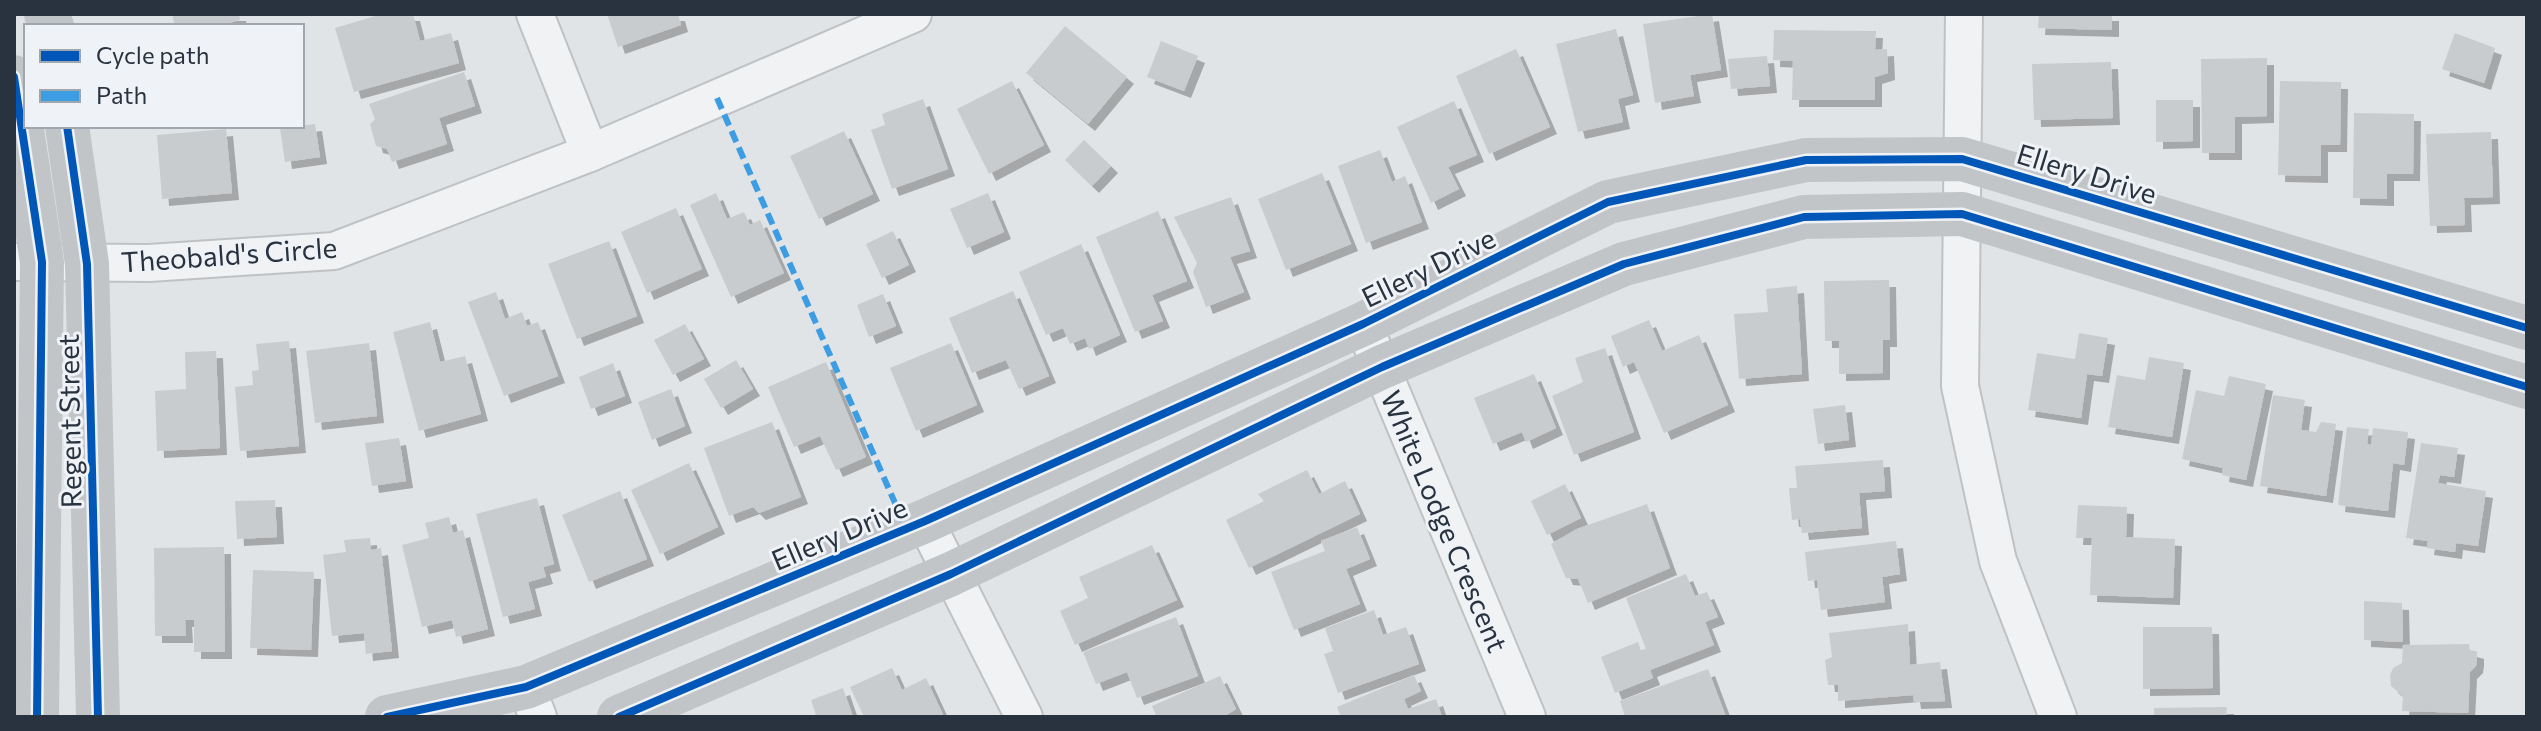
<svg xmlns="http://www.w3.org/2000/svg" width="2541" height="731" font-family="Commissioner,sans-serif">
  <defs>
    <filter id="shadow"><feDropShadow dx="7" dy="7" stdDeviation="0" flood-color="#0004"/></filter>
  </defs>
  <rect width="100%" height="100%" fill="#e1e4e6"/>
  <g fill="#c9ccce" filter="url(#shadow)">
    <polygon points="172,14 239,14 240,20 217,26 175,26"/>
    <polygon points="382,14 413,14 420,41 451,33 459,63 354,92 335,28"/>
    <polygon points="607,14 678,14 681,25 618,47"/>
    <polygon points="1712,14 1721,70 1690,75 1694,96 1655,103 1643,24"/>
    <polygon points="2039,14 2112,14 2112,30 2038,28"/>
    <polygon points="1065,26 1127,77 1088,124 1026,73"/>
    <polygon points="1616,29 1633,95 1618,99 1623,122 1578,132 1556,44"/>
    <polygon points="1774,30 1876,31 1875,50 1887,49 1888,73 1875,77 1875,100 1792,100 1793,61 1773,60"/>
    <polygon points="2455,33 2495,48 2484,83 2442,69"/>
    <polygon points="1161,41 1198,56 1184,91 1147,77"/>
    <polygon points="1516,49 1550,127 1489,154 1456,76"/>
    <polygon points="1767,56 1770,86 1731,89 1728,59"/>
    <polygon points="2267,58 2267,116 2235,117 2235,153 2202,153 2201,59"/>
    <polygon points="2111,62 2113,118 2034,120 2032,64"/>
    <polygon points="464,72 475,106 439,118 447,144 392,162 387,149 376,146 370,124 375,119 369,104"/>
    <polygon points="1012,81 1044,145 989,174 957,109"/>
    <polygon points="2280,81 2341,82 2340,145 2321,145 2321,176 2278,175"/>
    <polygon points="923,99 948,169 892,189 871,130 885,125 882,114"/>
    <polygon points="2156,100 2193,100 2193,141 2156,142"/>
    <polygon points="1454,101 1477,155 1448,167 1459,189 1431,203 1397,127"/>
    <polygon points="2354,113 2414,114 2413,174 2387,174 2387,199 2353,198"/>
    <polygon points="315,124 320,157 285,162 280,128"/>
    <polygon points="226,129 232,193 162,199 157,135"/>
    <polygon points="844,131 873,194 819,219 790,156"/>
    <polygon points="2491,132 2493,197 2464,198 2465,225 2430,226 2426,134"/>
    <polygon points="1084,140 1111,166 1092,186 1065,160"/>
    <polygon points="1380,150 1392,182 1405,176 1422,222 1366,243 1338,166"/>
    <polygon points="1322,173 1351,244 1286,270 1258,199"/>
    <polygon points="716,193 727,219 744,212 750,225 760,220 784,273 731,297 690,205"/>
    <polygon points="988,193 1004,232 967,248 950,209"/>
    <polygon points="1231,197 1250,251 1230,257 1244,292 1206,307 1193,272 1197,263 1174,217"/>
    <polygon points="676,208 702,269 647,293 621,232"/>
    <polygon points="1158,211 1187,281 1152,295 1163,321 1135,332 1096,237"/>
    <polygon points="893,231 909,265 882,278 866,244"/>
    <polygon points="609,241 637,316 577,339 548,264"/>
    <polygon points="1081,244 1120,335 1089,349 1085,338 1070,344 1063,328 1046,335 1019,272"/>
    <polygon points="1889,280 1890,340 1883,340 1883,373 1839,374 1839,341 1825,341 1824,281"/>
    <polygon points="1797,286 1802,374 1739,379 1734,314 1768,312 1766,289"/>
    <polygon points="1013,291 1049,376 1019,389 1006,360 972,373 949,318"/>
    <polygon points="496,292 505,319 522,312 527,326 538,322 558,376 504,396 468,302"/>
    <polygon points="883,294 896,326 869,337 857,305"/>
    <polygon points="1649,320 1662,351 1699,335 1728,405 1664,433 1634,362 1623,367 1611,336"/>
    <polygon points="430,322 440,362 465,356 481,414 419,431 393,332"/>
    <polygon points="685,324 704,359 673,375 654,340"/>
    <polygon points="2079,333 2108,338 2102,376 2087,374 2081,418 2028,410 2037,353 2075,359"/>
    <polygon points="289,341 299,446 240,451 235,387 253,385 252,371 259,370 256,344"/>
    <polygon points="369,343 377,416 315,423 306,351"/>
    <polygon points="951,343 977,405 916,431 890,368"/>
    <polygon points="1605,348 1634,432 1574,455 1552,396 1583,382 1575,358"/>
    <polygon points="216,351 220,448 157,451 155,391 186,389 185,352"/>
    <polygon points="2149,357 2184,363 2172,437 2108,427 2117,375 2145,380"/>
    <polygon points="736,360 753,389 721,408 704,379"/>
    <polygon points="826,362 866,457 836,470 820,436 794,447 768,387"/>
    <polygon points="613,363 625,396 591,409 579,377"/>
    <polygon points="1534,374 1556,428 1526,442 1522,432 1493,444 1474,398"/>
    <polygon points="2229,376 2266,384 2246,480 2222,475 2223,468 2182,459 2196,390 2224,396"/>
    <polygon points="671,389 685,426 652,440 638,402"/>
    <polygon points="2273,395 2305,400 2301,430 2316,432 2321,422 2336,424 2326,496 2260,486"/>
    <polygon points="1845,405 1849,440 1818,444 1813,409"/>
    <polygon points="772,422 801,497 759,513 753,507 729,516 704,448"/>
    <polygon points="2347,427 2369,429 2367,444 2371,445 2373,428 2408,432 2404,465 2393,463 2388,511 2338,505"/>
    <polygon points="399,438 406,481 372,486 365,443"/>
    <polygon points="2421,443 2458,448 2454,477 2440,475 2438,483 2486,491 2478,546 2456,543 2455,552 2427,548 2428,541 2406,538"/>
    <polygon points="1883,460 1885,491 1859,493 1862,528 1802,533 1800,519 1792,520 1789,488 1797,488 1795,466"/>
    <polygon points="689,463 718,527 660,554 631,490"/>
    <polygon points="1307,470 1319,494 1345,481 1360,514 1249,568 1226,520 1264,501 1258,494"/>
    <polygon points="1565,484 1581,518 1547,535 1531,501"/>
    <polygon points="620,491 647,559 589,582 562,515"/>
    <polygon points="537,498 554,564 543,567 546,577 528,582 535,609 503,617 476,514"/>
    <polygon points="275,500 277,537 237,539 235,501"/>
    <polygon points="1647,504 1670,568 1588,603 1578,579 1566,578 1551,544 1577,529"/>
    <polygon points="2078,505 2127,507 2126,537 2175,539 2173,598 2090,595 2092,538 2076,538"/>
    <polygon points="449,517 453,533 463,530 488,629 456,637 452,620 422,627 402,545 429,538 425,523"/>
    <polygon points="1357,527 1370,559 1346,569 1360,604 1294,630 1271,572 1325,551 1321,541"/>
    <polygon points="370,538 371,550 381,548 392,651 366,654 364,633 332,636 323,555 346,552 344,540"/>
    <polygon points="1896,541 1900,574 1882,577 1885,602 1821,610 1817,580 1808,581 1805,552"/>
    <polygon points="1152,545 1177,600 1075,645 1060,611 1088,598 1079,577"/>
    <polygon points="224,547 225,652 194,652 194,620 185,620 186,636 155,636 154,548"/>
    <polygon points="253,570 314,572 311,650 250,648"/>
    <polygon points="1686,574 1695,596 1707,592 1718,617 1705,622 1714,645 1650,670 1653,678 1615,693 1601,657 1638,642 1641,651 1646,649 1626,598"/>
    <polygon points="2364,601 2402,603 2403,642 2364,640"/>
    <polygon points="1374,610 1383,635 1406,627 1419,664 1338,693 1324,654 1333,651 1325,628"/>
    <polygon points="1176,617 1198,676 1137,698 1127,672 1096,684 1083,652"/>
    <polygon points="1908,624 1910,665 1940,662 1945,701 1914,702 1913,695 1838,701 1838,685 1828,685 1825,660 1832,657 1829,633"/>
    <polygon points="2143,627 2212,627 2213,688 2143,689"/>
    <polygon points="2469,644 2470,650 2477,652 2477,659 2476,666 2470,672 2468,713 2402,711 2403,696 2391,686 2390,675 2393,668 2402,663 2403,645"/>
    <polygon points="892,668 902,690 926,678 944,717 864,717 850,687"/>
    <polygon points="1708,669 1726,717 1625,717 1620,701"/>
    <polygon points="1414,675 1421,691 1404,699 1408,709 1436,699 1442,717 1341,717 1337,707"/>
    <polygon points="1220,676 1236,709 1223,717 1157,717 1152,706"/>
    <polygon points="843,688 853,717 811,717 816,715 811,700"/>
    <polygon points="2227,707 2226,717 2154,717 2154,708"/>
  </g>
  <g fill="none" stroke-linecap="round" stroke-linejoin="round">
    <defs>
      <g id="street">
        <polyline points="535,14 590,153"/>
        <polyline points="1964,14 1960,386 1998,561 2058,717"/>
        <polyline points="14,262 149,263 334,251 590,153 913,14"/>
        <polyline points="1363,324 1527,717"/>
        <polyline points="925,521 1024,717"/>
        <polyline points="526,687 538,717"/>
      </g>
    </defs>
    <use href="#street" stroke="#bfc2c4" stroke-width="40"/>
    <use href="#street" stroke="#f0f2f3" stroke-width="36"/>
    <g stroke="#c2c5c8" stroke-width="44">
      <polyline points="46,14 52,26"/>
      <polyline points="14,77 42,262 37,717"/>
      <polyline points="67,126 87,264 98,717"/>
      <polyline points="387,717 526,687 925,521 1363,324 1608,202 1806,160 1962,159 2527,328"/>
      <polyline points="619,717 951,574 1382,367 1624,264 1804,217 1962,214 2527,387"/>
    </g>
    <polyline stroke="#3d9de3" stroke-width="6" stroke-dasharray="12 6" stroke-linecap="butt" points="717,98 906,528"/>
    <defs>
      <g id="cycleway">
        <polyline points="14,77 42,262 37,717"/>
        <polyline points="67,126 87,264 98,717"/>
        <polyline points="387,717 526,687 925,521 1363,324 1608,202 1806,160 1962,159 2527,328"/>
        <polyline points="619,717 951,574 1382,367 1624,264 1804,217 1962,214 2527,387"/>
      </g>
    </defs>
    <use href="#cycleway" stroke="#eff2f6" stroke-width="13"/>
    <use href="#cycleway" stroke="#0057b8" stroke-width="8"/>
  </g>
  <g text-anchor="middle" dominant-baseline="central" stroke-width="6" stroke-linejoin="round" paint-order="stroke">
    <g font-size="28" fill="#28333f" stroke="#eff2f6">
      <text transform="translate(2087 173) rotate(17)">Ellery Drive</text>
      <text transform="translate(229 254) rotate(-4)">Theobald's Circle</text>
      <text transform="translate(1428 267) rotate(-26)">Ellery Drive</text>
      <text transform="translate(69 421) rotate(-91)">Regent Street</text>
      <text transform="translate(1445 521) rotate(67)">White Lodge Crescent</text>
      <text transform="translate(839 533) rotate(-23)">Ellery Drive</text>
    </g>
  </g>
  <rect width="2541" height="731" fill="none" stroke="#28333f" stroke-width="32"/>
  <rect x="24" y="24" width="280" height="104" fill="#eff2f6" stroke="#9fa6ad" stroke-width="2"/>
  <rect x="40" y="50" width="40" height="12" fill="#0057b8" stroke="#9fa6ad" stroke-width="2"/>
  <text x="96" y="64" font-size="24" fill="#28333f">Cycle path</text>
  <rect x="40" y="90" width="40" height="12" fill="#3d9de3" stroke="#9fa6ad" stroke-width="2"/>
  <text x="96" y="104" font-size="24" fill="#28333f">Path</text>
</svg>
